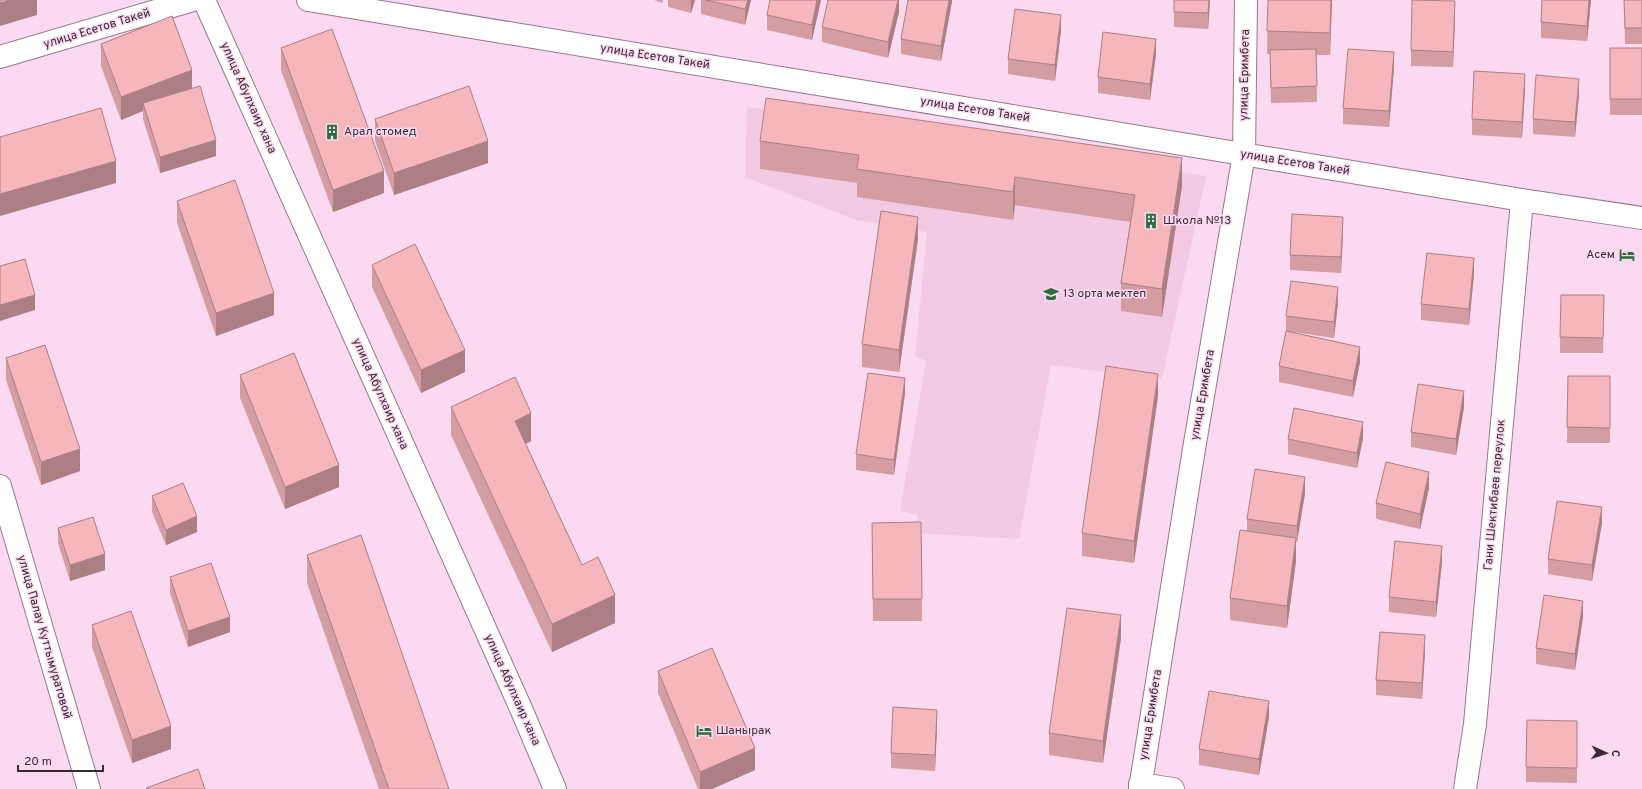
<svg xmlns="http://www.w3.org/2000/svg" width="1642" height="789" font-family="Overpass,sans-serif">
  <rect width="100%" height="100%" fill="#fbd9f0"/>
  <polygon fill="#f2cae4" points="747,107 1206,176 1162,379 1051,365 1019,539 912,533 918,515 900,511 926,361 915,356 927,232 856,220 745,177"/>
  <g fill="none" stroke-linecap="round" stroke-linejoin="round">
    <defs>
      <g id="street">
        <polyline points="204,0 522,711 555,789"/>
        <polyline points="308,0 1522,200 1642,218"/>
        <polyline points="0,57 193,0"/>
        <polyline points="0,486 89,789"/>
        <polyline points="1140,784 1173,789"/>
        <polyline points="1140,789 1194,449 1244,154 1246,0"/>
        <polyline points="1465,789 1475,724 1522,200"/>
      </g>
    </defs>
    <use href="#street" stroke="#96788c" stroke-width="24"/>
    <use href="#street" stroke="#fff" stroke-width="22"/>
  </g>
  <g fill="#d39da2">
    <polygon points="654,0 663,0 662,3"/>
    <polygon points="668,0 695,0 691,13 668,7"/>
    <polygon points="701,0 751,0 745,25 701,14"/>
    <polygon points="770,0 821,0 812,40 767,30 767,15"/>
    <polygon points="899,0 899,12 888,58 822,42 822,27"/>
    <polygon points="952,0 941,61 901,54 901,39"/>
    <polygon points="1210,0 1208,29 1174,27 1174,12"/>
    <polygon points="1268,0 1332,0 1330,55 1316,55 1317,102 1271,103 1270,54 1267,54"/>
    <polygon points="1591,0 1587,41 1541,38 1541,22"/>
    <polygon points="1624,0 1642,0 1642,44 1625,44"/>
    <polygon points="1455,17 1453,67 1411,66 1411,50"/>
    <polygon points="1061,30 1055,81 1008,74 1008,59"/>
    <polygon points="101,44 192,88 216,156 160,173 143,119 143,111 121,120 101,66"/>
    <polygon points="281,48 384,193 333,212 281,70"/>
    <rect x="1610" y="48" width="32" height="67"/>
    <polygon points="1156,54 1150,100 1098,93 1098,77"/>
    <polygon points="1394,68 1389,127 1343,124 1343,108"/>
    <polygon points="1525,89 1522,138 1472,135 1472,119"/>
    <polygon points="1579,94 1575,137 1533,134 1533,119"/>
    <polygon points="375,119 488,163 394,195 375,141"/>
    <polygon points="760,141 1182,186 1162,317 1121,311 1121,283 1130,222 1015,205 1013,220 857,197 857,183 760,169"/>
    <polygon points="177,201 274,315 216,336 177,223"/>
    <polygon points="1343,233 1341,273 1290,270 1290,255"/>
    <polygon points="918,239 899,372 862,367 862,344"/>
    <polygon points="372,265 465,372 421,393 372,287"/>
    <polygon points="1474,274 1469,325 1421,320 1421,304"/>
    <polygon points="1604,295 1603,353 1560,353 1560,337"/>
    <polygon points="1338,302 1334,338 1286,331 1286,316"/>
    <polygon points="6,358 80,471 41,485 6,380"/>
    <polygon points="1360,362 1353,397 1279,382 1279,366"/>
    <polygon points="240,375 339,487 285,509 240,398"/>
    <polygon points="1568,376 1610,376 1610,443 1567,443"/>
    <polygon points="905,393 894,475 856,470 856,454"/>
    <polygon points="1158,396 1134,563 1082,556 1082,533"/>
    <polygon points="451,407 531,441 526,444 582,565 615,623 552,652 451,435"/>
    <polygon points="1464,407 1456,455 1411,447 1411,432"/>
    <polygon points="1363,438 1357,468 1288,454 1288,439"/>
    <polygon points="1429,488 1420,529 1376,519 1376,503"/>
    <polygon points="1305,493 1297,542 1296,542 1296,561 1287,628 1230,620 1230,598 1247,531 1247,519"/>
    <polygon points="152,496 197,532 166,545 152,512"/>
    <polygon points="921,522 922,621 873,621 872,523"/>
    <polygon points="1602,523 1592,581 1548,574 1548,559"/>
    <polygon points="58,528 105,570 70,581 58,543"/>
    <polygon points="307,555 449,789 379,789 307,583"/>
    <polygon points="1442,562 1436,617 1389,612 1389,597"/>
    <polygon points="170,577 230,632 188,647 170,593"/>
    <polygon points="1583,617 1575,670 1536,664 1536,648"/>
    <polygon points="92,625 171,749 132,763 92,647"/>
    <polygon points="1121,638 1103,763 1049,755 1049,733"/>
    <polygon points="1425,651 1422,699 1376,695 1376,680"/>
    <polygon points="658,671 755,770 712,789 698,789 658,693"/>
    <polygon points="1269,717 1259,775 1199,765 1199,749"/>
    <polygon points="1577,721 1577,783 1526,782 1526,767"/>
    <polygon points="937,725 935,771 891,768 891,753"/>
  </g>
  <g fill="#ac7f84">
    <polygon points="11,0 37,0 37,15 0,26 0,3"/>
    <polygon points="691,0 695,0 691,13"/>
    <polygon points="748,0 751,0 745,25 745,9"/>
    <polygon points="817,0 821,0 812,40 812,25"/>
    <polygon points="898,0 899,0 899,12 888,58 888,42"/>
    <polygon points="949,0 952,0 952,2 941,61 941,46"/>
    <polygon points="1209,0 1210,0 1208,29 1208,13"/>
    <polygon points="1331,0 1332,0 1330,55 1330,33"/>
    <polygon points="1589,0 1591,0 1587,41 1587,26"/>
    <polygon points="1455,1 1455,17 1453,67 1453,52"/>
    <polygon points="1061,15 1061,30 1055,81 1055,65"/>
    <polygon points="1156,39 1156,54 1150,100 1150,84"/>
    <polygon points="1394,52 1394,68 1389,127 1389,111"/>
    <polygon points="192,70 192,92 143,103 143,111 121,120 121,97"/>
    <polygon points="1525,74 1525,89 1522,138 1522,122"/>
    <polygon points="1579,79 1579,94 1575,137 1575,122"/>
    <polygon points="216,140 216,156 160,173 160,157"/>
    <polygon points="488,141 488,163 394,195 394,173"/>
    <polygon points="1182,158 1182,186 1162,317 1162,289"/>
    <polygon points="116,161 116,183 0,216 0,194"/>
    <polygon points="384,171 384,193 333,212 333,190"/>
    <polygon points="1015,177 1015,205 1013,220 1013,192"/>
    <polygon points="918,217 918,239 899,372 899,350"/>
    <polygon points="1343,217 1343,233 1341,273 1341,257"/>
    <polygon points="1474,258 1474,274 1469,325 1469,309"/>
    <polygon points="1338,287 1338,302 1334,338 1334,322"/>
    <polygon points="274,293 274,315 216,336 216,313"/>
    <polygon points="35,295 35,310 0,321 0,305"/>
    <polygon points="1360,347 1360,362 1353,397 1353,381"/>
    <polygon points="465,350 465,372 421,393 421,370"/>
    <polygon points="1158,374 1158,396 1134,563 1134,541"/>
    <polygon points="905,378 905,393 894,475 894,460"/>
    <polygon points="1464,391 1464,407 1456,455 1456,439"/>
    <polygon points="531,413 531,441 515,449 515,421"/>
    <polygon points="1363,422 1363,438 1357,468 1357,453"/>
    <polygon points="80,449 80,471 41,485 41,462"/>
    <polygon points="339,465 339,487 285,509 285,487"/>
    <polygon points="1429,472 1429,488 1420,529 1420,514"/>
    <polygon points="1305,477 1305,493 1297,542 1297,526"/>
    <polygon points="1602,507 1602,523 1592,581 1592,565"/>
    <polygon points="197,516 197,532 166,545 166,530"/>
    <polygon points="1296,538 1296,561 1287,628 1287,606"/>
    <polygon points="1442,546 1442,562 1436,617 1436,602"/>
    <polygon points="105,554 105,570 70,581 70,565"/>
    <polygon points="615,595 615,623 552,652 552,624"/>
    <polygon points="1583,601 1583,617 1575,670 1575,654"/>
    <polygon points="1121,615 1121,638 1103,763 1103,741"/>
    <polygon points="230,617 230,632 188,647 188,631"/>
    <polygon points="1425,635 1425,651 1422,699 1422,683"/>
    <polygon points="1269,701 1269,717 1259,775 1259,759"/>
    <polygon points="937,710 937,725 935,771 935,755"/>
    <polygon points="171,726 171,749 132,763 132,740"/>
    <polygon points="755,748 755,770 712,789 700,789 700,772"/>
  </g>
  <g fill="#f5b6bc" stroke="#ac7f84">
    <polygon points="0,0 11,0 0,3"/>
    <polygon points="706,0 748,0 745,9"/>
    <polygon points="770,0 817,0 812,25 767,15"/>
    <polygon points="828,0 898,0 888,42 822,27"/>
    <polygon points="908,0 949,0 941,46 901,39"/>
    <polygon points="1174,0 1209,0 1208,13 1174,12"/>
    <polygon points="1268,0 1331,0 1330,33 1267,31"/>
    <polygon points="1412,0 1455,1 1453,52 1411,50"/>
    <polygon points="1542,0 1589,0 1587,26 1541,22"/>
    <polygon points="1624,0 1642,0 1642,28 1625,28"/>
    <polygon points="1015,9 1061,15 1055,65 1008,59"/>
    <polygon points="172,16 192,70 121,97 101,44"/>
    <polygon points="332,29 384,171 333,190 281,48"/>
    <polygon points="1103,32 1156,39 1150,84 1098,77"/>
    <rect x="1610" y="48" width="32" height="51"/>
    <polygon points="1316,49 1317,86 1271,88 1270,50"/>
    <polygon points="1348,49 1394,52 1389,111 1343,108"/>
    <polygon points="1474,71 1525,74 1522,122 1472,119"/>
    <polygon points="1536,75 1579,79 1575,122 1533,119"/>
    <polygon points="200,86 216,140 160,157 143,103"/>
    <polygon points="469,86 488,141 394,173 375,119"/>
    <polygon points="766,98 1182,158 1162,289 1121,283 1135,195 1015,177 1013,192 857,169 859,155 760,141"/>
    <polygon points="101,108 116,161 0,194 0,137"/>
    <polygon points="235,180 274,293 216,313 177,201"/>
    <polygon points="881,211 918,217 899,350 862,344"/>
    <polygon points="1292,214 1343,217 1341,257 1290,255"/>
    <polygon points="415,244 465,350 421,370 372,265"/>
    <polygon points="1427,253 1474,258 1469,309 1421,304"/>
    <polygon points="25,259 35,295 0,305 0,266"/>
    <polygon points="1291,281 1338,287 1334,322 1286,316"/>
    <polygon points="1561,295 1604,295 1603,338 1560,337"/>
    <polygon points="1286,331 1360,347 1353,381 1279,366"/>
    <polygon points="45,345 80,449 41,462 6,358"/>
    <polygon points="294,353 339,465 285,487 240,375"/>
    <polygon points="1106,366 1158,374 1134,541 1082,533"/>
    <polygon points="868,373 905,378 894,460 856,454"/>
    <polygon points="1568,376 1610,376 1610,428 1567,427"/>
    <polygon points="515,377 531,413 515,421 582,565 598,557 615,595 552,624 451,407"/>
    <polygon points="1418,384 1464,391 1456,439 1411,432"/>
    <polygon points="1294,408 1363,422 1357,453 1288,439"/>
    <polygon points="1386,462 1429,472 1420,514 1376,503"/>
    <polygon points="1255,469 1305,477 1297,526 1247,519"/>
    <polygon points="183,483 197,516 166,530 152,496"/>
    <polygon points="1557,501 1602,507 1592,565 1548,559"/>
    <polygon points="93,517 105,554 70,565 58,528"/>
    <polygon points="921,522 922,599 873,599 872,523"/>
    <polygon points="1240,530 1296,538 1287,606 1230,598"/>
    <polygon points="361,535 449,789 389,789 307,555"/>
    <polygon points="1395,541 1442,546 1436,602 1389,597"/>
    <polygon points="211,563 230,617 188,631 170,577"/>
    <polygon points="1544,595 1583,601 1575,654 1536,648"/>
    <polygon points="1067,608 1121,615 1103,741 1049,733"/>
    <polygon points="131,611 171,726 132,740 92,625"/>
    <polygon points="1380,632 1425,635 1422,683 1376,680"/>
    <polygon points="712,648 755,748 700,772 658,671"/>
    <polygon points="1209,691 1269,701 1259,759 1199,749"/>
    <polygon points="893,707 937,710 935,755 891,753"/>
    <polygon points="1527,720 1577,721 1577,768 1526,767"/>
    <polygon points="198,769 205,789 147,789 146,788"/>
  </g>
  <defs>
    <symbol id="building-bare" viewBox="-9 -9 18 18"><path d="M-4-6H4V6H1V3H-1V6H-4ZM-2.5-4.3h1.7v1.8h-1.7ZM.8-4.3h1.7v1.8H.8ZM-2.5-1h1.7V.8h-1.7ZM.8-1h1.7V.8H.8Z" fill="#2a6f3b" stroke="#fbd9f0" stroke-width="2.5" paint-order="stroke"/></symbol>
    <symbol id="hotel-bare" viewBox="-9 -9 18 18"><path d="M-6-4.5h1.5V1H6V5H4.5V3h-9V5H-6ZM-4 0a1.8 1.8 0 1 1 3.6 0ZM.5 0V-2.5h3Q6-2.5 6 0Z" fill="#2a6f3b" stroke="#fbd9f0" stroke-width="2.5" paint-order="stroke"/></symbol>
    <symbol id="school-bare" viewBox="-9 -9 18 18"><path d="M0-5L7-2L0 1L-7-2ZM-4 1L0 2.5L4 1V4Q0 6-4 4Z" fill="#2a6f3b" stroke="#fbd9f0" stroke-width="2.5" paint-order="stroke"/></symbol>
  </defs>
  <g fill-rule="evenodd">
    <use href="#building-bare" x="321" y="121" width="22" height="22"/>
    <use href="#building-bare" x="1140" y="210" width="22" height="22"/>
    <use href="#hotel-bare" x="1616" y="244" width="22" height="22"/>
    <use href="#school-bare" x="1040" y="283" width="22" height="22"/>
    <use href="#hotel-bare" x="693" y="720" width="22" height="22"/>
  </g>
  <g text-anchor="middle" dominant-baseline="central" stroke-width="3" stroke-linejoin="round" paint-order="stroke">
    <g font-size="12" fill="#372a33" stroke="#fbd9f0">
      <text transform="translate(97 29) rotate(-17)">улица Есетов Такей</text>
      <text transform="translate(655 57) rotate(9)">улица Есетов Такей</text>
      <text transform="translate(1245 75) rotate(-89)">улица Еримбета</text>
      <text transform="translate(248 98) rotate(66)">улица Абулхаир хана</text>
      <text transform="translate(975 110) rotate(9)">улица Есетов Такей</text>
      <text transform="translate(1295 163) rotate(9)">улица Есетов Такей</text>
      <text transform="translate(380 394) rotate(66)">улица Абулхаир хана</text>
      <text transform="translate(1203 395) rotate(-80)">улица Еримбета</text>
      <text transform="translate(1495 495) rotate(-85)">Гани Шектибаев переулок</text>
      <text transform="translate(44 637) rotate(74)">улица Палау Куттымуратовой</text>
      <text transform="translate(512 690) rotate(66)">улица Абулхаир хана</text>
      <text transform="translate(1151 715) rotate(-81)">улица Еримбета</text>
    </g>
    <g font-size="12" fill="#372a33" stroke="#fbd9f0" text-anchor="start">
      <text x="344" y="132">Арал стомед</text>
      <text x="1163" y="221">Школа №13</text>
      <text x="1615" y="255" text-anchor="end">Асем</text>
      <text x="1063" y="294">13 орта мектеп</text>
      <text x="716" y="731">Шанырак</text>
    </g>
  </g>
  <g transform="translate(1606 753) rotate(93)" stroke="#fbd9f0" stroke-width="3" paint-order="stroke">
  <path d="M0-3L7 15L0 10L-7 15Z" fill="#372a33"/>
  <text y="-6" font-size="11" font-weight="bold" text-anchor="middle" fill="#372a33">С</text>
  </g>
  <path d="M18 765v6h85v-6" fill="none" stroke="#372a33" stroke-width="2"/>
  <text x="24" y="765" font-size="12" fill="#372a33" stroke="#fbd9f0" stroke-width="3" paint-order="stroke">20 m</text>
</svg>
